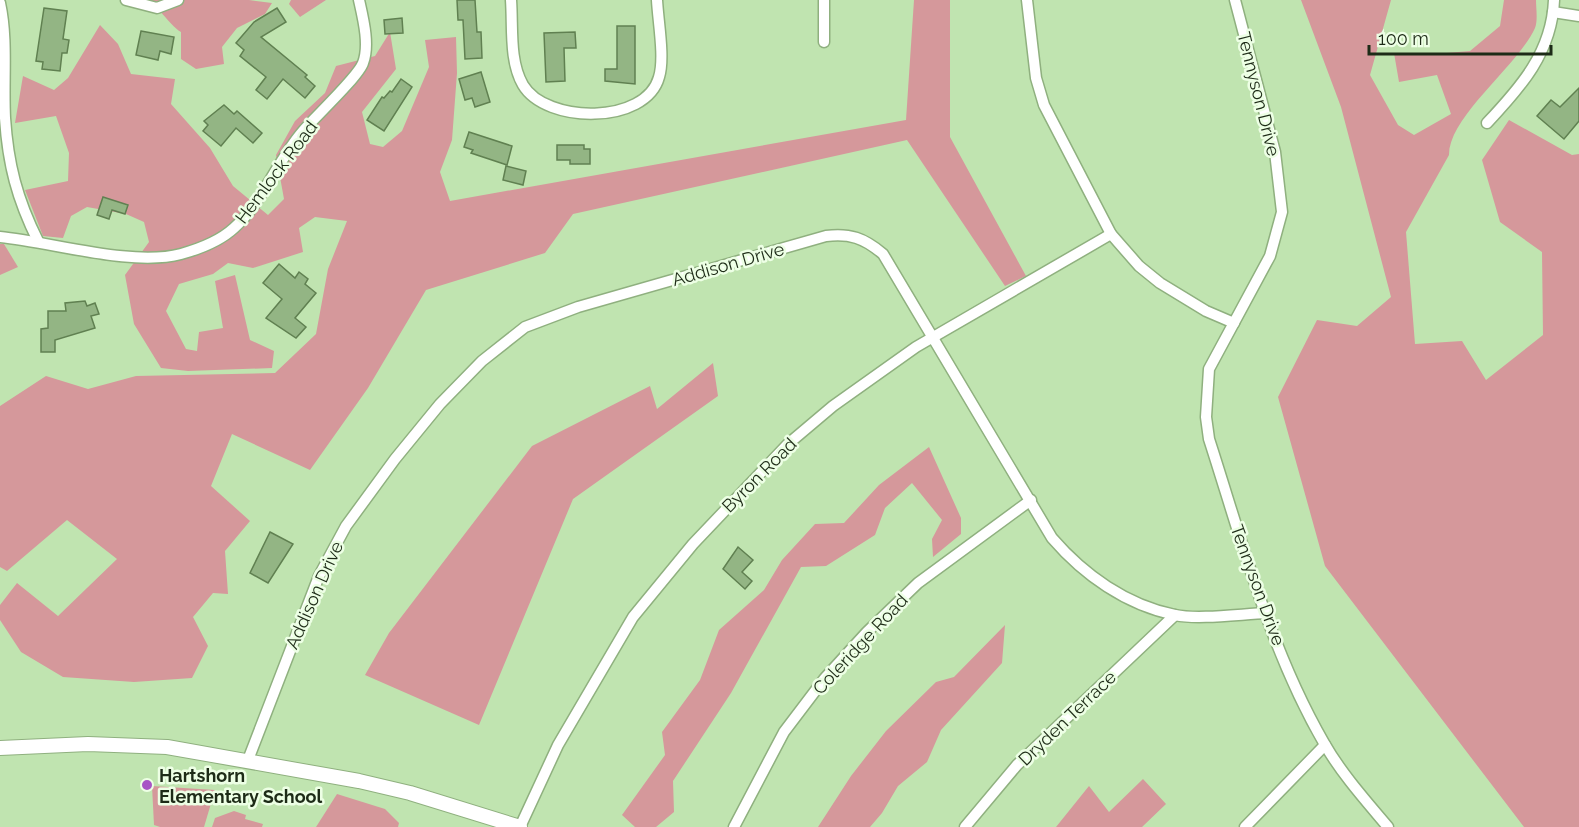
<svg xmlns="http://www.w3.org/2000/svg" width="1579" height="827" font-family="Raleway,sans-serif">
  <rect width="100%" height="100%" fill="#c0e4b0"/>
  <g fill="#d5989b">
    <path d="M145 0H249L272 3 265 14 237 28 222 47 224 64 196 69 181 59V32C168 24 159 5 145 0Z"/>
    <polygon points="291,0 326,0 300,17 289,4"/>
    <polygon points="914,0 950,0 950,137 1026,276 1005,286 907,140 573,214 545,253 426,290 368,388 310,470 232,434 211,486 250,521 225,551 228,594 213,593 193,617 208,646 192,678 134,682 63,677 21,652 0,620 0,605 17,583 58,616 117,559 67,520 7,571 0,567 0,406 46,376 88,389 136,376 275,373 316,334 328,269 347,221 315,217 299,228 303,252 253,268 228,263 213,274 179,284 166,311 186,349 197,351 199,332 223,328 215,281 235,275 250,340 274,351 272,368 188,371 161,368 134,324 125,275 149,242 144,222 126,214 87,207 71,216 63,238 43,236 25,190 68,181 69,153 56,116 15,123 23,76 54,90 68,78 100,25 118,44 131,74 175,79 171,104 210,148 233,186 268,215 284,199 276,155 295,121 325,93 336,66 375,56 390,32 396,69 362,112 370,144 383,147 402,131 429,67 425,40 456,37 457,73 452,140 440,172 450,201 906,120"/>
    <path d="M1301 0H1391L1370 75 1398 125 1414 135 1451 114 1437 75 1399 82 1394 53 1424 55 1470 51 1500 26 1504 0H1536C1536 8 1538 20 1535 28 1517 67 1449 116 1449 155L1406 232 1415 344 1462 341 1486 380 1543 335 1542 252 1500 222 1482 160 1509 120 1572 155 1579 154V827H1524L1325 566 1278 397 1317 320 1357 326 1391 297 1341 107Z"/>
    <polygon points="0,244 4,244 18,267 0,275"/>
    <polygon points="713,363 718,396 573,499 479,725 365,675 389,633 532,446 650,386 657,409"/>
    <polygon points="929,447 961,518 961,534 933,557 932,539 942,520 912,483 885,508 875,535 826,566 801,567 731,693 673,781 674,812 656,827 635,827 622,815 665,755 662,732 700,680 719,630 764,590 782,560 815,524 844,523 879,485"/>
    <polygon points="1005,625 1002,663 941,730 927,762 898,786 882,813 870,827 818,827 851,776 886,731 936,682 954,677"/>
    <polygon points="1143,779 1166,804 1142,827 1056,827 1089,786 1109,812"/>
    <polygon points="152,786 215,790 204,827 160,827 154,825"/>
    <polygon points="337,794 385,809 399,823 398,827 316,827"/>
    <polygon points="234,811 246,815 245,819 263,824 262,827 212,827 215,818"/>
  </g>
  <g fill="#93b584" stroke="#608051" stroke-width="1.5">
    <polygon points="457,0 475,0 477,32 481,32 482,58 465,59 463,20 458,20"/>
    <polygon points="44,8 67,11 63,39 69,40 67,53 62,53 60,71 42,69 43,62 36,61"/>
    <polygon points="277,8 286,22 261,37 307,75 305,77 315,86 305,98 283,79 267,99 256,90 266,77 240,56 244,50 236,43 254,22"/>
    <polygon points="402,18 403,33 385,34 384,20"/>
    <polygon points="617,26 635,26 635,84 605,81 605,69 617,69"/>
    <polygon points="141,31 174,37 171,54 160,51 158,60 136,55"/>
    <polygon points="575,32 576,48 564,48 565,81 546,82 544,33"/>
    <polygon points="481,72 490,102 475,107 472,98 465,100 459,79"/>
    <polygon points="401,79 412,87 384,131 367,120 382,97 384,98 390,91 392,92"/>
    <polygon points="1579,88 1579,121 1564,139 1537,116 1551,100 1560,107"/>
    <polygon points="224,105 234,114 237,111 262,133 253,143 236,128 221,146 203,131 208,125 204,121"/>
    <polygon points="469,132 512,146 507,165 471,153 473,150 464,147"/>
    <polygon points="557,145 584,145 584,149 590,149 590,164 570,164 570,160 557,160"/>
    <polygon points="506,166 526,171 523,185 503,180"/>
    <polygon points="103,197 128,205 125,214 112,210 109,219 97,215"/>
    <polygon points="279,264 295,278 299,272 308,279 305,284 316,293 295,318 306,327 296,338 266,318 282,299 263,283"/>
    <polygon points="85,301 87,306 95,303 99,314 91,316 95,328 55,340 55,352 41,352 41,329 48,328 48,311 66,311 65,303"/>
    <polygon points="270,532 293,544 268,583 250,573"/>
    <polygon points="738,547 753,560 742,572 752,581 745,589 723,569"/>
  </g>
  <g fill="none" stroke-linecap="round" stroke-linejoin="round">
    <defs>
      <g id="minor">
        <polyline points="126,0 157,8 178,0"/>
        <path d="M511 0C513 27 509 61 523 85 546 124 646 125 659 77 665 58 658 21 657 0"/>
        <polyline points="1027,0 1036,78 1044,105 1111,234 1139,266 1160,283 1206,311 1234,323"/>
        <path d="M1235 0 1275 152 1282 212 1270 256 1209 369 1206 417 1209 439C1242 541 1270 650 1324 743 1341 773 1366 801 1388 827"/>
        <path d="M0 3C8 40 3 79 5 118 8 164 17 199 38 241"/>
        <polyline points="1553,12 1579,16"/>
        <polyline points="824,42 824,0"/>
        <path d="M1487 123C1521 87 1552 52 1554 0"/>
        <path d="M0 237C52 242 132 267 181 254 199 249 220 241 234 228 263 202 277 161 303 131 315 117 358 77 363 63 370 45 363 18 359 0"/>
        <path d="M248 760 319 576 346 526 395 459 440 404 482 361 525 327 578 307 826 236C850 233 864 238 883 254L1052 538C1084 575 1126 605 1175 615 1198 620 1241 614 1267 613"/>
        <polyline points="520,827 558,745 633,617 693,544 788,444 833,406 916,347 1111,234"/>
        <polyline points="734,827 784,732 825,678 867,632 918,583 1031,500"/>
        <polyline points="965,827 1017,765 1175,615"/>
        <polyline points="1245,827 1325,745"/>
      </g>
      <polyline id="tertiary" points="0,748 88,744 167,747 359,781 410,793 520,827"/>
    </defs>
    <use href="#minor" stroke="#8fb07f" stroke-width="13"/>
    <use href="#tertiary" stroke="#8fb07f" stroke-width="16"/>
    <use href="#minor" stroke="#fff" stroke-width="10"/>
    <use href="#tertiary" stroke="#fff" stroke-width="14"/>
  </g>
  <circle fill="#a755c5" stroke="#edffe5" stroke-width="2" cx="147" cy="785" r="6"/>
  <g text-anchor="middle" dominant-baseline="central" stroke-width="5" stroke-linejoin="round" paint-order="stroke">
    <g font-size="18" fill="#1d2b17" stroke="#edffe5">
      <text transform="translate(1259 94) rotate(76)">Tennyson Drive</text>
      <text transform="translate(276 172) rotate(-53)">Hemlock Road</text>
      <text transform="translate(728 264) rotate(-16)">Addison Drive</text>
      <text transform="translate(759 475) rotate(-45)">Byron Road</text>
      <text transform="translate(1258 585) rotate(70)">Tennyson Drive</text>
      <text transform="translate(314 595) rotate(-66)">Addison Drive</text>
      <text transform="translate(860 644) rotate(-47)">Coleridge Road</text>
      <text transform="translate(1067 718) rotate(-44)">Dryden Terrace</text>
    </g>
    <g font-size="18" font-weight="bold" fill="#1d2b17" stroke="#edffe5" text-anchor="start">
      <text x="159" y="775">Hartshorn<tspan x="159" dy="21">Elementary School</tspan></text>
    </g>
  </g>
  <path d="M1369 45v9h182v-9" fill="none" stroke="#1d2b17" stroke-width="3"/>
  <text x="1378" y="45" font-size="18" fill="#1d2b17" stroke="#edffe5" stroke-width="4.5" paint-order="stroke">100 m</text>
</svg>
